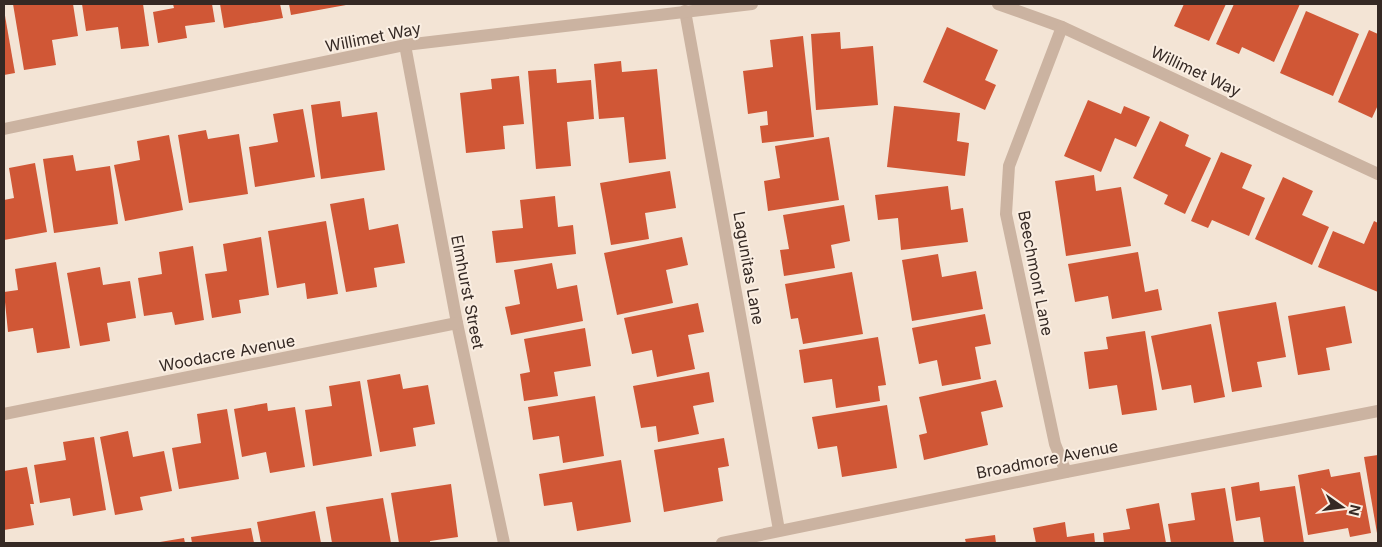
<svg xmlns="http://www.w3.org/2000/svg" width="1382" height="547" font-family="Inter,sans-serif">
  <rect width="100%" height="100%" fill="#f3e4d5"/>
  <g fill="#d05736">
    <polygon points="13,4 73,4 78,36 52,40 56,65 24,70"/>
    <polygon points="82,4 143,4 149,46 121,49 118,27 86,31"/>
    <polygon points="173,4 212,4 215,22 185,26 187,38 158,43 153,12 174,8"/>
    <polygon points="220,4 280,4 283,18 224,28"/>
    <polygon points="289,4 346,4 346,5 291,15"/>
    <polygon points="1184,4 1226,4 1209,41 1174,26"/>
    <polygon points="1234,4 1300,4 1274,62 1242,47 1239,54 1216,44"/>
    <polygon points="4,10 15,73 4,75"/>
    <polygon points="1306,11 1359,34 1333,96 1280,73"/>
    <polygon points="947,27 998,50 985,80 996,85 985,110 923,82"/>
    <polygon points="1369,30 1378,34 1378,105 1372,118 1338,102"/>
    <polygon points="840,32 841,49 873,46 878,105 816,110 811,34"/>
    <polygon points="803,36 814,137 762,143 760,126 768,125 767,111 748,114 743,71 773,67 770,40"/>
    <polygon points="621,61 622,72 657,69 666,159 629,163 624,117 599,119 594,64"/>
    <polygon points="556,69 557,83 591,80 594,119 567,122 571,166 536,169 528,71"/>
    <polygon points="519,76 524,124 503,126 505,149 466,153 460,93 492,89 491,79"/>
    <polygon points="1088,100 1121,114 1124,106 1150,117 1136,147 1115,138 1101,172 1064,156"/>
    <polygon points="340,101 342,117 377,112 385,170 321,179 311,105"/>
    <polygon points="894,106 960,113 957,141 969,143 965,176 887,167"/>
    <polygon points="303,109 315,177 255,187 249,147 278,142 273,114"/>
    <polygon points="1160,121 1189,135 1185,146 1211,158 1185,214 1164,204 1168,195 1133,178"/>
    <polygon points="206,130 208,139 239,134 248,194 189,203 178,135"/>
    <polygon points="169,135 183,210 125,221 114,165 140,160 137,141"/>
    <polygon points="829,137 839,200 768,211 764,181 780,178 775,146"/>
    <polygon points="1221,152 1252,165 1242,188 1265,198 1249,236 1212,220 1208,228 1191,221"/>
    <polygon points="73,155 76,171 110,166 118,224 54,233 43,159"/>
    <polygon points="35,163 47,232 4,240 4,200 14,198 9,168"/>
    <polygon points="670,171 676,208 645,213 649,239 611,245 600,183"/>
    <polygon points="1094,175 1096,191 1121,187 1131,246 1066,256 1055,181"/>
    <polygon points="1283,177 1313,191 1302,215 1329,227 1312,265 1255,239"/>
    <polygon points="948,186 951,210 963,208 968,242 901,250 898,218 878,220 875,195"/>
    <polygon points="555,196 558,227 573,225 576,254 496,263 492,231 523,228 520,200"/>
    <polygon points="364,198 369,230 398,224 405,263 374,268 377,287 346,292 330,204"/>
    <polygon points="844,205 850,241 831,245 835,268 784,276 780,250 789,249 783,215"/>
    <polygon points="326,221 338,294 307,299 305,283 277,288 268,231"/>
    <polygon points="1374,221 1378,223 1378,292 1318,267 1333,231 1364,244"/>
    <polygon points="261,237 269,295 239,300 241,313 212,318 205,274 227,271 223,244"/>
    <polygon points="682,237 688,265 666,270 673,303 617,315 604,253"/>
    <polygon points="193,246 204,320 175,325 172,312 144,316 138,278 162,274 159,252"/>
    <polygon points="1138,252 1145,292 1158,289 1162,310 1112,319 1108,296 1075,302 1068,264"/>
    <polygon points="938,254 942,277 976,271 983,309 912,321 902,260"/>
    <polygon points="56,262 70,348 37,353 33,328 8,332 4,292 18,290 15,269"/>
    <polygon points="552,263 557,289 577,285 583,321 511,335 505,307 520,304 514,270"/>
    <polygon points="100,267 103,285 130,281 136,318 107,323 110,341 80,346 67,273"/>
    <polygon points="852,272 863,334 803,344 798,318 791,319 785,284"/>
    <polygon points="1276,302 1286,357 1257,362 1262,387 1232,392 1218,312"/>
    <polygon points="698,303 704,332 688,335 695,369 657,377 652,350 632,354 624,318"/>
    <polygon points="1345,306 1352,343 1326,348 1330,370 1298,375 1288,316"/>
    <polygon points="985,314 991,344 975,347 981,379 942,386 937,360 919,364 912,328"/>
    <polygon points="1211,324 1225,397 1194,403 1191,385 1162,390 1151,336"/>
    <polygon points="585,328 591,366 554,372 558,396 524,401 520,374 530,372 524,339"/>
    <polygon points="1145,331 1157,410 1122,415 1117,385 1089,389 1084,352 1108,349 1106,337"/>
    <polygon points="878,337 886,385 878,386 880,401 836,408 832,379 804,383 799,350"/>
    <polygon points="709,372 714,402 693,406 699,434 658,442 656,426 641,428 633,386"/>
    <polygon points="400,374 403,389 428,385 435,424 413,428 416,446 380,452 367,380"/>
    <polygon points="996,380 1003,407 981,412 988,445 924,460 919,435 927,433 919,397"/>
    <polygon points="360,381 372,456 313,466 305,410 332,406 329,386"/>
    <polygon points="595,396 604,456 563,463 559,436 533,440 528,407"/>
    <polygon points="267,403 268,411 295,407 305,467 270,473 266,452 242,457 234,409"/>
    <polygon points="887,405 897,468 842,477 837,446 818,449 812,417"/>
    <polygon points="227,409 239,479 179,489 172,448 201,443 197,414"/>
    <polygon points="128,431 133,457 164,451 172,491 140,497 143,510 115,515 100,437"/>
    <polygon points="94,437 106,510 73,516 70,498 40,503 34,465 66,460 63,442"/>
    <polygon points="724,438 729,466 718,468 723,501 664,512 654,450"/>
    <polygon points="1378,455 1378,533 1377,533 1364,457"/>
    <polygon points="621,460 631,522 577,531 572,502 544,506 539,474"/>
    <polygon points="27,467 34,504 30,504 34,525 4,530 4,471"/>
    <polygon points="1329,469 1331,477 1360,472 1371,533 1350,537 1348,528 1308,535 1298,475"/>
    <polygon points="1259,482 1260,491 1295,486 1304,543 1264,543 1260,517 1236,521 1231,487"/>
    <polygon points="451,484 458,537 430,541 430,543 399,543 391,493"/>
    <polygon points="1225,488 1234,543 1171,543 1168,524 1195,520 1191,493"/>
    <polygon points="383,498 391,543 332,543 326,507"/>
    <polygon points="1159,503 1166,543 1104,543 1103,533 1130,529 1126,509"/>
    <polygon points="315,511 321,543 261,543 257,522"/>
    <polygon points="1065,522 1067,537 1094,533 1095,543 1036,543 1033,528"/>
    <polygon points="251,528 254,543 192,543 191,537"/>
    <polygon points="995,535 996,543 966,543 965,539"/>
    <polygon points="184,538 185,543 160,543 160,542"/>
  </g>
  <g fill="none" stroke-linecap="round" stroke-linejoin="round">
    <g stroke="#cbb3a1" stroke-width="12">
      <polyline points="998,4 1062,27 1378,174"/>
      <polyline points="685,11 779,530"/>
      <polyline points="1062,27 1009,166 1006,214 1055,444 1066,472"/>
      <polyline points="405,45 457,323 504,543"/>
      <polyline points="4,129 405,45 752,4"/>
      <polyline points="4,414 457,323"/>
      <polyline points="722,543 1066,472 1378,411"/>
    </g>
  </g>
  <g text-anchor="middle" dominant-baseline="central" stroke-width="4" stroke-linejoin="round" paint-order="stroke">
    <g font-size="16" fill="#352924" stroke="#faeee2">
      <text transform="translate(373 37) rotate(-11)">Willimet Way</text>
      <text transform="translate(1196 71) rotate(25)">Willimet Way</text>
      <text transform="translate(749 268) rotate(80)">Lagunitas Lane</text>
      <text transform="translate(1036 273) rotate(79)">Beechmont Lane</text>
      <text transform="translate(468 292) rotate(79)">Elmhurst Street</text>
      <text transform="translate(227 353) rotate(-11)">Woodacre Avenue</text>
      <text transform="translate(1047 459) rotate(-11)">Broadmore Avenue</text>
    </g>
  </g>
  <rect width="1382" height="547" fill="none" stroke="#352924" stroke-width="10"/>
  <g transform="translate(1342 507) rotate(104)" stroke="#faeee2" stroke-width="4" paint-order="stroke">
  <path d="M0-4L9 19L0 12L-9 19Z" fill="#352924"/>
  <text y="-8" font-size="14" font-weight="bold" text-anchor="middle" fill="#352924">N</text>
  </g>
</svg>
